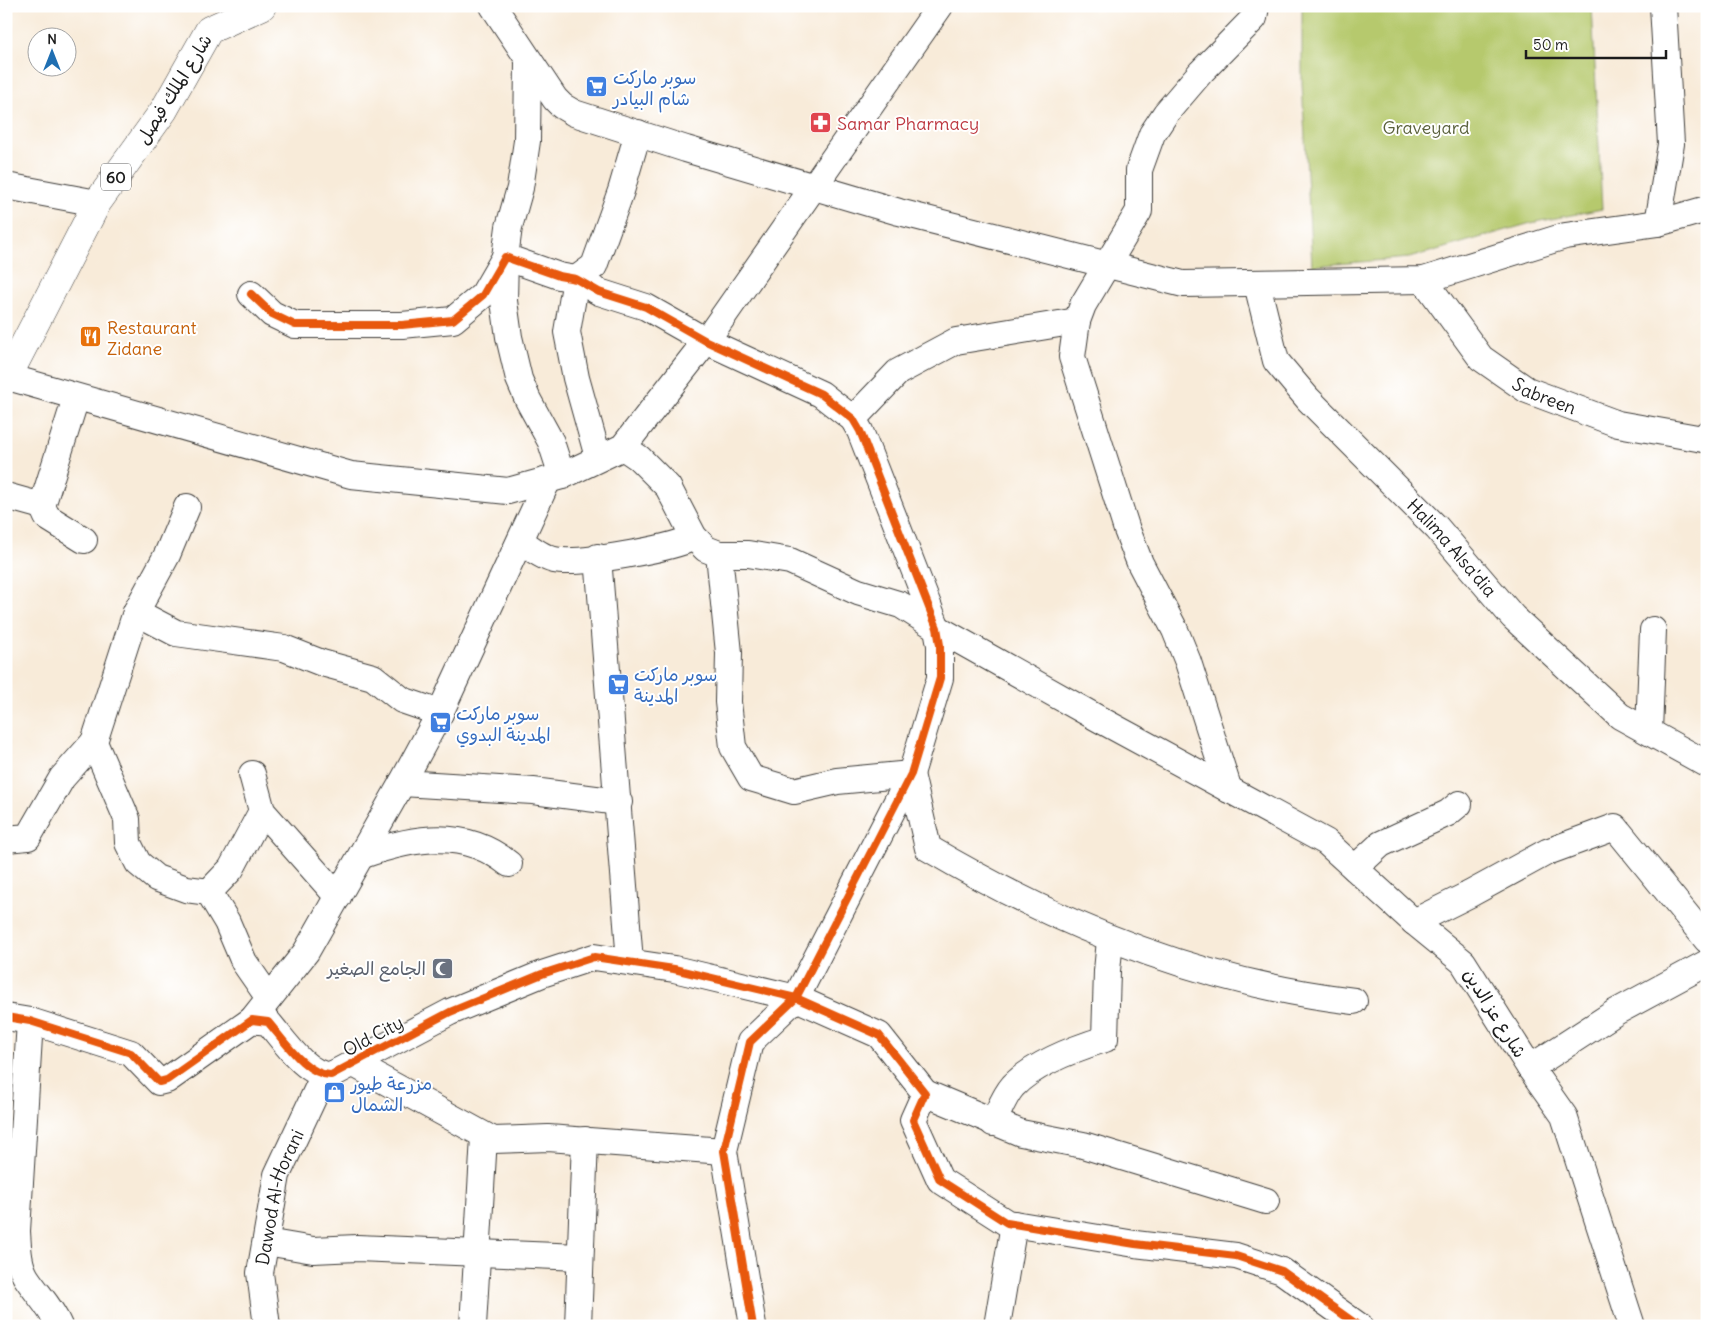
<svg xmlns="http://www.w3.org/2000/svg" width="1713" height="1332" font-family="Delius,'Playpen Sans Arabic',sans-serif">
  <rect width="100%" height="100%" fill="#fff"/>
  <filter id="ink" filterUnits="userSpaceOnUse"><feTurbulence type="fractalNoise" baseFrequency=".02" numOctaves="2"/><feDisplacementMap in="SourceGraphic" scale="10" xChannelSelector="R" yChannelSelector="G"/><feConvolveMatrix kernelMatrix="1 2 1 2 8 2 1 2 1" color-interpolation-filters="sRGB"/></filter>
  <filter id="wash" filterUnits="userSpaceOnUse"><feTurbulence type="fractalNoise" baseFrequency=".0096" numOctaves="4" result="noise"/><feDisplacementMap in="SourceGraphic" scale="20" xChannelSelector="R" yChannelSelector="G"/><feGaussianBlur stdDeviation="1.12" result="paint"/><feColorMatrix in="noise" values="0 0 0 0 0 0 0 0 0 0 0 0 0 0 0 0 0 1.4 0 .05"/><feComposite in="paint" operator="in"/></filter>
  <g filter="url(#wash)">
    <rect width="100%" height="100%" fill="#f8ebd9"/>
    <polygon fill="#b6c96d" stroke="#697244" points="1302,6 1592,6 1602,209 1531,223 1409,258 1312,266 1302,83"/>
  </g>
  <g filter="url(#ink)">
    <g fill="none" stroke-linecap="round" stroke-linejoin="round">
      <defs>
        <g id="minor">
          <polyline points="493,6 555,99 562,106 574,113 686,149 899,212 1183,284 1424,280 1565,236 1658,223 1707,209"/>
          <polyline points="528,61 527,141 520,188 509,227 505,257 504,301 509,337 519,379 528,400 551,442 562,476"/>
          <polyline points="6,186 97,203"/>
          <polyline points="1658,223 1671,144 1663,6"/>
          <path id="s1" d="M1424 280 1481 358 1527 390 1618 424 1703 439 1707 434"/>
          <path id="s2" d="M1257 284 1276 361 1308 399 1437 528 1513 617 1620 716 1707 764"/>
          <polyline points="251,294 272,314 295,325 402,325 453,320 483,295 505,257 559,276 576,279 599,292 646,307 706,341 821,394 853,419 860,431 937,628 940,645 940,678 911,774 796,998 750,1042 724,1151 753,1326"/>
          <polyline points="8,377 351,475 508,491 562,476 623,447 706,341 940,6"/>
          <polyline points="853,419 898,372 956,341 1077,321"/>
          <polyline points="623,447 639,458 668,487 694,537 706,549 719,554 748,554 790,561 858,592 901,605 937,628 1099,719 1326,842 1414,922 1463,962 1530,1068 1564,1116 1632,1326"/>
          <polyline points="598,457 576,378 567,332 576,279 594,266 621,191 638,133"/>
          <polyline points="6,496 42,506 76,398"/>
          <polyline points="42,506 47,517 84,540"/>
          <polyline points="187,507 167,555 136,612 94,742 127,819 128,843 138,863 156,878 186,889 209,892 227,922 244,962 269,998"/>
          <path d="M521 541C530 548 542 557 554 560 579 565 671 549 694 537"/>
          <path d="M719 554 729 653 728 702 733 747 751 778 794 791 837 781 911 774 928 848C1060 926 1201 983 1354 1001"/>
          <polyline points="598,557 630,962"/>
          <polyline points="136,612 176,633 284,648 322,663 373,677 402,700 440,713"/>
          <polyline points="1649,731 1653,630"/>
          <polyline points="252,774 262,811 338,897"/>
          <polyline points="402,783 533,791 619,802"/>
          <polyline points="1229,790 1188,662 1175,630 1140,563 1127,530 1072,357 1077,321 1083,305 1139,211 1139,170 1152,134 1166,113 1201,72 1254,18 1256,6"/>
          <polyline points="6,839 28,837 62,778 94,742"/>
          <path d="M363 855C414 837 465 828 509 864"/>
          <polyline points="1355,868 1381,844 1448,813 1459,804"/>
          <polyline points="209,892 231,869 262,811"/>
          <polyline points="1414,922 1470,894 1547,852 1615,827 1707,940"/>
          <path d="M6 1017 30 1021 131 1053 159 1082 167 1080 252 1020 268 1022C283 1039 306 1076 331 1075L450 1012 542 974 594 957 674 969 796 998 879 1035 925 1093 913 1120 940 1180 1007 1223 1135 1244 1236 1256 1282 1271 1359 1326"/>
          <polyline points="252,1020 306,952 402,783 440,713 547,482"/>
          <path d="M30 1021 17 1231C18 1246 18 1264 26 1277 37 1294 51 1307 59 1326"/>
          <polyline points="354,1064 493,1140 548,1138 724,1151"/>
          <polyline points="1530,1068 1616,1012 1707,963"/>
          <polyline points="925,1093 1021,1133 1083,1145 1266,1201"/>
          <path d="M993 1123C999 1111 1004 1096 1013 1086 1034 1064 1076 1048 1105 1039L1107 971 1110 940"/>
          <polyline points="266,1242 313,1250 357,1248 580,1257"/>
          <path id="s3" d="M267 1326 260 1273 277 1175 324 1075"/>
          <polyline points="473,1326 484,1137"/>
          <polyline points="578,1326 585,1140"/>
          <polyline points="997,1326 1014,1224"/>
        </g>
        <polyline id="major" points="6,380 97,203 164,110 209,30 262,6"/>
      </defs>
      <use href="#minor" stroke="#3d3b38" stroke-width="28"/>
      <use href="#major" stroke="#3d3b38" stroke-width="29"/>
      <use href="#minor" stroke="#fff" stroke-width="26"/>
      <use href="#major" stroke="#fff" stroke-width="28"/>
      <defs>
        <g id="cycleway">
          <polyline points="251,294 272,314 295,325 402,325 453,320 483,295 505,257 559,276 576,279 599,292 646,307 706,341 821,394 853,419 860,431 937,628 940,645 940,678 911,774 796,998 750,1042 724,1151 753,1326"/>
          <path d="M6 1017 30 1021 131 1053 159 1082 167 1080 252 1020 268 1022C283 1039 306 1076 331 1075L450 1012 542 974 594 957 674 969 796 998 879 1035 925 1093 913 1120 940 1180 1007 1223 1135 1244 1236 1256 1282 1271 1359 1326"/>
        </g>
      </defs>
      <use href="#cycleway" stroke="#fff" stroke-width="11"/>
      <use href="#cycleway" stroke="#e8590c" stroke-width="8"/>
    </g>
  </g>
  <defs>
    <symbol id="supermarket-square" viewBox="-11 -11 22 22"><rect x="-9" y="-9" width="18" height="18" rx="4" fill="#3f7fe0" stroke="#fff"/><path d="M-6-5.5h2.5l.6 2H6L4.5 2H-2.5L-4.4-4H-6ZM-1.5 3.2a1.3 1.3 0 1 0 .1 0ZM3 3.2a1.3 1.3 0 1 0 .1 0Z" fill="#fff"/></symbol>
    <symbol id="pharmacy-square" viewBox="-11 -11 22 22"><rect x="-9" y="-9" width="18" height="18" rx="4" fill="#e0444e" stroke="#fff"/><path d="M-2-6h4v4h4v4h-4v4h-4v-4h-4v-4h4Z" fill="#fff"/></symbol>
    <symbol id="restaurant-square" viewBox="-11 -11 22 22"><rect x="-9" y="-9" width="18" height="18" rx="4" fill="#e8710a" stroke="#fff"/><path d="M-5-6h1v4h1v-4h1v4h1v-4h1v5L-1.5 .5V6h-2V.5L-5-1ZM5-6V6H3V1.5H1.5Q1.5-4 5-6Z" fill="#fff"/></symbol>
    <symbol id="mosque-square" viewBox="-11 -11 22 22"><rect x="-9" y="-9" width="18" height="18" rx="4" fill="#6b7280" stroke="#fff"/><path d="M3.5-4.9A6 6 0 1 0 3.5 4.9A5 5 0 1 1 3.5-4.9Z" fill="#fff"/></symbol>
    <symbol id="shop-square" viewBox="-11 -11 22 22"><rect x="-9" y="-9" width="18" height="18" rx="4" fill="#3f7fe0" stroke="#fff"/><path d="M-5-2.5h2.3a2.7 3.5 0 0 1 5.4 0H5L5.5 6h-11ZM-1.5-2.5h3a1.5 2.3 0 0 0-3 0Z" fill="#fff"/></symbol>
  </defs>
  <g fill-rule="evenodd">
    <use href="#supermarket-square" x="584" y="74" width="25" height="25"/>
    <use href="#pharmacy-square" x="808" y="110" width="25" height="25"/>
    <use href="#restaurant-square" x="78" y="324" width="25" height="25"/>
    <use href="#supermarket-square" x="606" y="672" width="25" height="25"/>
    <use href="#supermarket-square" x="428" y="710" width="25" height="25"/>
    <use href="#mosque-square" x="430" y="956" width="25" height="25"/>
    <use href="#shop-square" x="322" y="1080" width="25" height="25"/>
  </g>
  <g text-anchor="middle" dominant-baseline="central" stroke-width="4" stroke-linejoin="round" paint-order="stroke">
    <rect fill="#fff" stroke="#606060" stroke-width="1" x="101" y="163.5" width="30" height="27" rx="4"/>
    <g font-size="16" font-weight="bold" fill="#1c1c1c">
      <text x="116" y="177">60</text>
    </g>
    <g font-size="18" fill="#366cbe" stroke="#fff" text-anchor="start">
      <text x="613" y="77">سوبر ماركت<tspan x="613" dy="21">شام البيادر</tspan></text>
      <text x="634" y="674">سوبر ماركت<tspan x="634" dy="21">المدينة</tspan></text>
      <text x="456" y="713">سوبر ماركت<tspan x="456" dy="21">المدينة البدوي</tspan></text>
      <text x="351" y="1083">مزرعة طيور<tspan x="351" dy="21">الشمال</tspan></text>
    </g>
    <g font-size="18" fill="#1c1c1c" stroke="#fff">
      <text transform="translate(174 89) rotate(-58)">شارع الملك فيصل</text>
      <text stroke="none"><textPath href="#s1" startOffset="171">Sabreen</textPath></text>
      <text stroke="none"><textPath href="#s2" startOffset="336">Halima Alsa'dia</textPath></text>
      <text transform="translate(1495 1013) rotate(58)">شارع عز الدين</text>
      <text transform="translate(373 1036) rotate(-28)">Old City</text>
      <text stroke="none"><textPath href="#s3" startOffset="132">Dawod Al-Horani</textPath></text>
    </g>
    <g font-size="18" fill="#be3a42" stroke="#fff" text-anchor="start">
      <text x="837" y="123">Samar Pharmacy</text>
    </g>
    <g font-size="18" fill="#5a613c" stroke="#fff">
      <text x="1426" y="127">Graveyard</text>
    </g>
    <g font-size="18" fill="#c56008" stroke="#fff" text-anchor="start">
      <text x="107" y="327">Restaurant<tspan x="107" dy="21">Zidane</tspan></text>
    </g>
    <g font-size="18" fill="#5b616d" stroke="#fff" text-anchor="end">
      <text x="426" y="968">الجامع الصغير</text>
    </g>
  </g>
  <rect width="1713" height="1332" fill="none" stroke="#fff" stroke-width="25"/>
  <g transform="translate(52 52)"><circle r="24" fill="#ffffff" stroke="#a4a4a4"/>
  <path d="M0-4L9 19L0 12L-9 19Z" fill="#1f6fb2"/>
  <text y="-8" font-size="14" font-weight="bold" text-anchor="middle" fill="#1c1c1c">N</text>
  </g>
  <path d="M1526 50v8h140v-8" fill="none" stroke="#1c1c1c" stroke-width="2.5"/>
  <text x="1533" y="50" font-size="15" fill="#1c1c1c" stroke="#ffffff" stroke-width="4" paint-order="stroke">50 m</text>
</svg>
